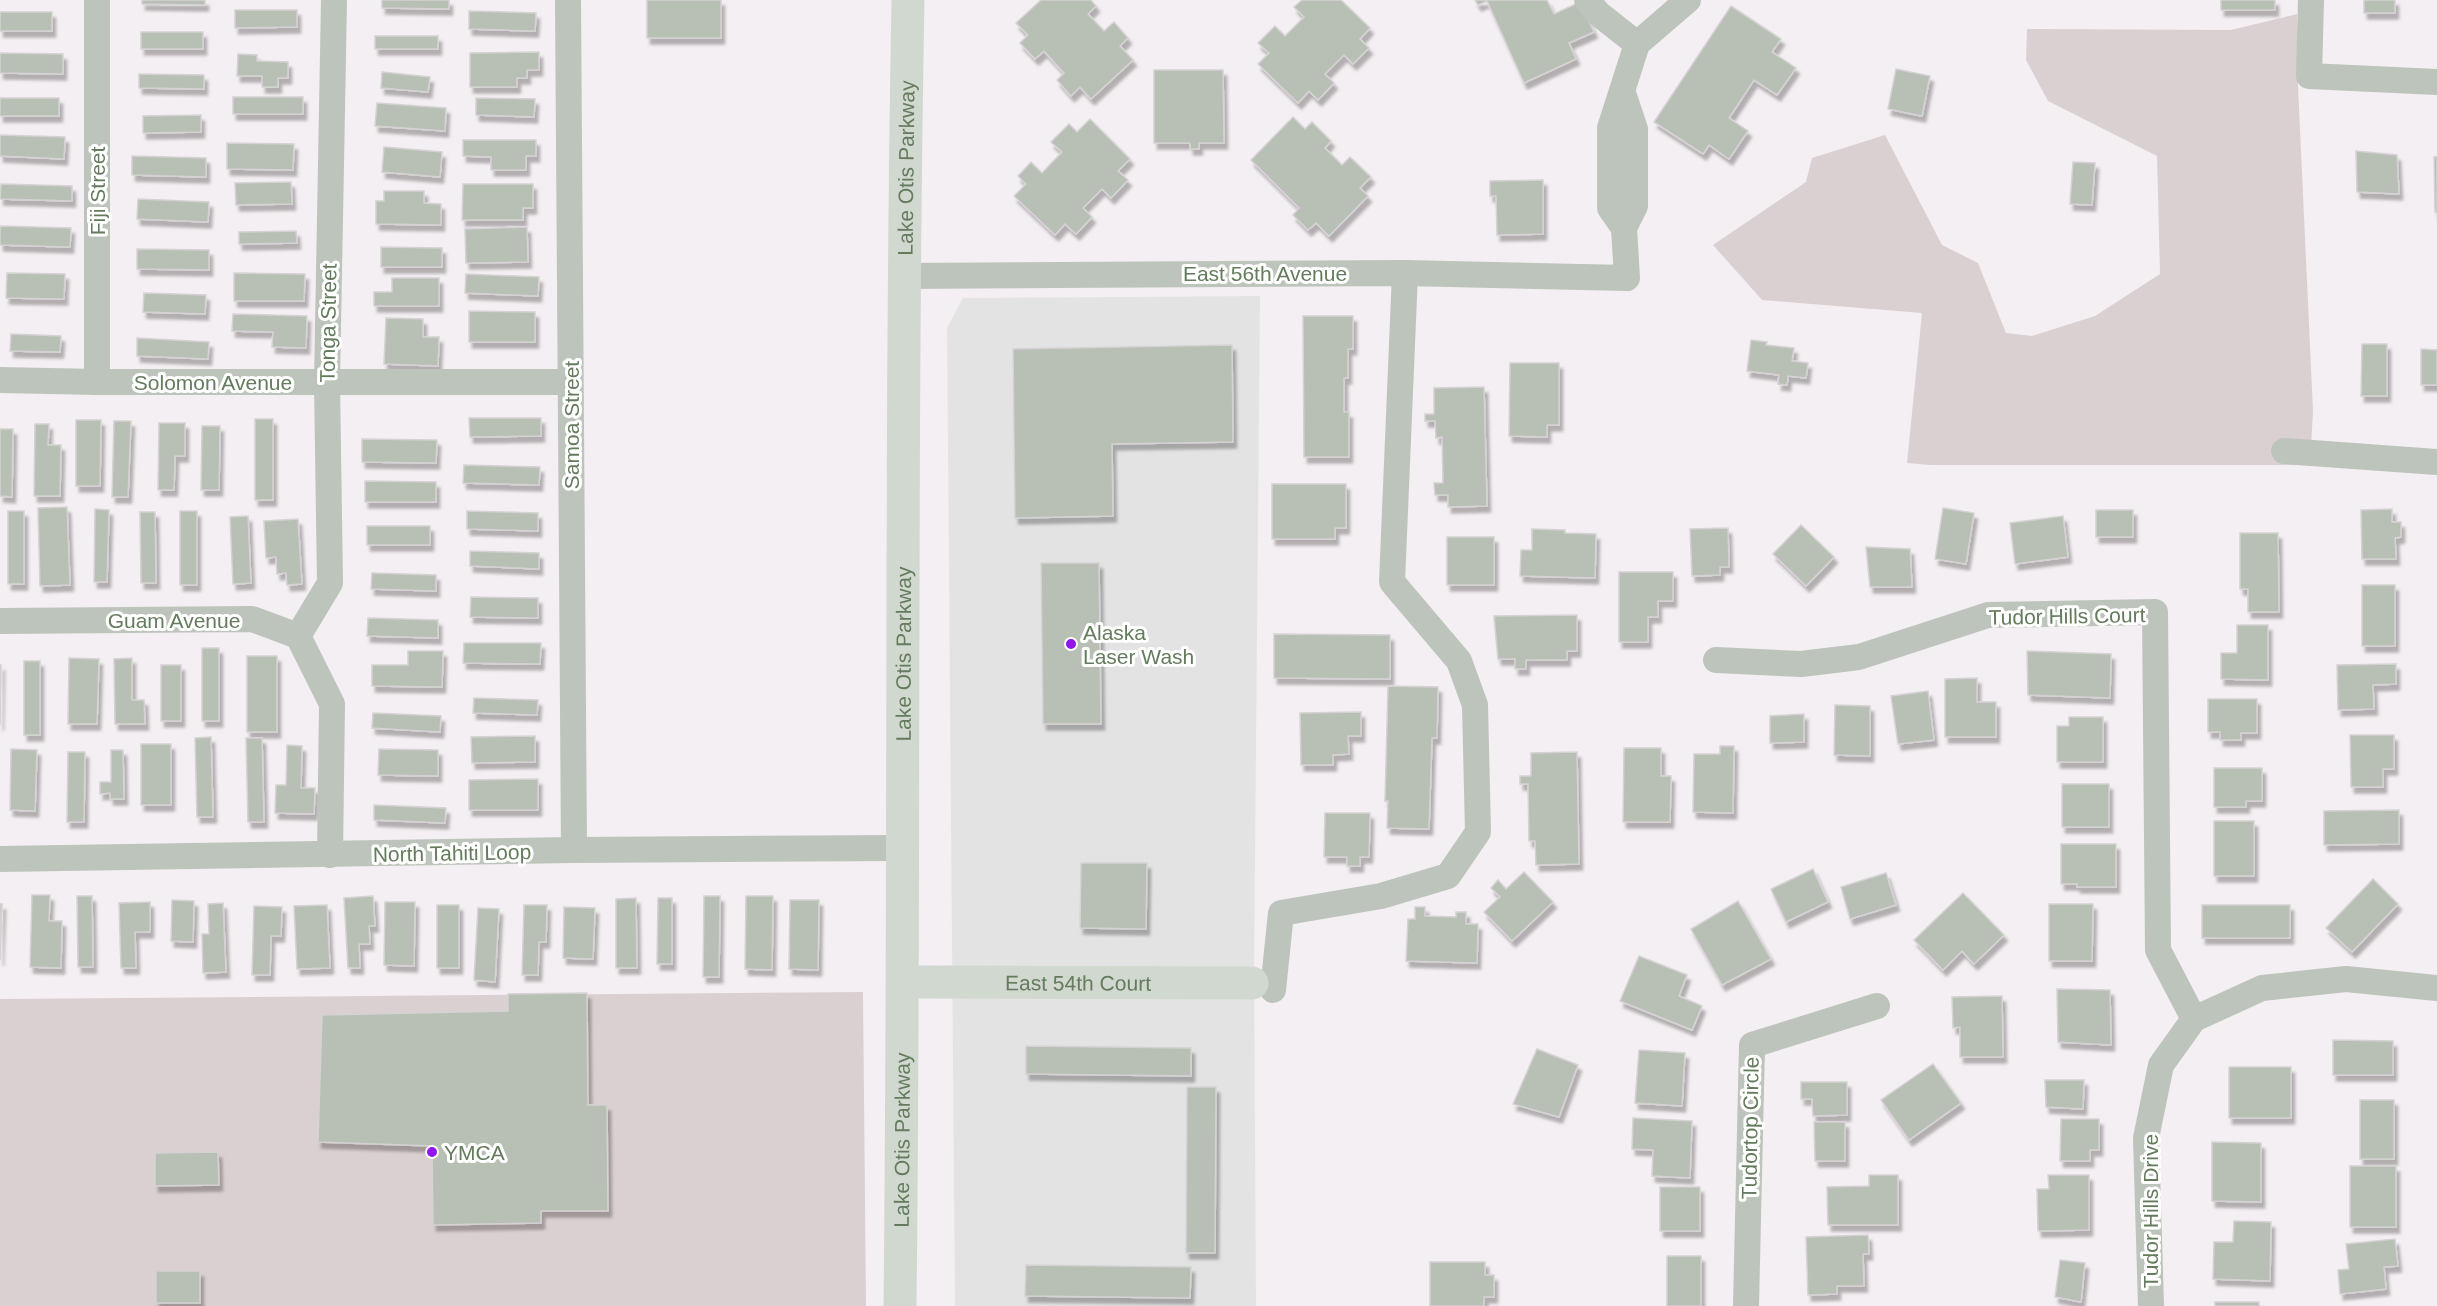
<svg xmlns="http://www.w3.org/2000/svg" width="2437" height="1306" font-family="Arial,sans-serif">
  <defs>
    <filter id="shadow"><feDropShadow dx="3.5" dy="6" stdDeviation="1.5" flood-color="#0004"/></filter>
  </defs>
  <rect width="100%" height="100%" fill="#f4eff2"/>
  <polygon fill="#e4e3e3" points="1260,296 1254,971 1256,1306 955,1306 947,328 963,298"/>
  <g fill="#dbd0d1">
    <polygon points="2297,14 2298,86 2313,411 2310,465 1930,465 1907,463 1922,313 1762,300 1713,245 1806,182 1812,158 1885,135 1942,245 1978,263 2006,333 2032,336 2095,316 2160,274 2157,156 2048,101 2026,60 2027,29 2231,30"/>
    <polygon points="863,992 866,1306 0,1306 0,999"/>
  </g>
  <g fill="#b8bfb5" stroke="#d5d2d4" stroke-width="1.5" filter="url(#shadow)">
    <polygon points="142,0 205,0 205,5 142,4"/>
    <polygon points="382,0 449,0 449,9 382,8"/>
    <rect x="647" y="0" width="74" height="38"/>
    <polygon points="1041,0 1091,0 1096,6 1088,14 1104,31 1114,22 1128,38 1120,46 1133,60 1091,99 1080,87 1071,96 1057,80 1064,73 1044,51 1035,59 1020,43 1028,35 1016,23"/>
    <polygon points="1302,0 1341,0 1370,28 1360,39 1369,48 1353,64 1344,55 1325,74 1334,83 1318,100 1309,91 1298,103 1258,64 1269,53 1258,43 1275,26 1285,36 1304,17 1294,7"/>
    <polygon points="1475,0 1547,0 1554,14 1580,2 1594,32 1569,43 1576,59 1524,83 1487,1 1478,5"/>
    <rect x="2221" y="0" width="54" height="10"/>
    <rect x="2364" y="0" width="31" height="13"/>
    <polygon points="1731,6 1781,39 1772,52 1796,68 1777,95 1754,80 1729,118 1748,131 1729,159 1709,145 1703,154 1654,122"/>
    <polygon points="235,10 297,10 297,27 235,28"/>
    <polygon points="469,11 536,13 535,31 469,29"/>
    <rect x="0" y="12" width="52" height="19"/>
    <rect x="141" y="32" width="62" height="17"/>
    <rect x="375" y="36" width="63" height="13"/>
    <polygon points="539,52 539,70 527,70 527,78 517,78 517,87 470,87 470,53"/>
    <polygon points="0,53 63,54 63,74 0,73"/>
    <polygon points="238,54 257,55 257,61 288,62 288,78 278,78 278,87 262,87 262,76 237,76"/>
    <polygon points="1896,69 1930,76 1922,116 1888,109"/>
    <polygon points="1154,70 1223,70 1224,143 1199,143 1199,149 1190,149 1190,143 1154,143"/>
    <polygon points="382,72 430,77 428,92 381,88"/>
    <polygon points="139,74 204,75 204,89 139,88"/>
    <rect x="233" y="97" width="70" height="17"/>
    <rect x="0" y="98" width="59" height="18"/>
    <polygon points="476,98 535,99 534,117 476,115"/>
    <polygon points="377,103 446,108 445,131 375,126"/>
    <polygon points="201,115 201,132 143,133 143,116"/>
    <polygon points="1293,117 1305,129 1312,122 1331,141 1325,148 1342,165 1350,157 1371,177 1360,188 1368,196 1329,236 1316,223 1308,230 1293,215 1299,208 1251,160"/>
    <polygon points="1090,119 1130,159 1118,171 1128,180 1111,198 1102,189 1083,208 1092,217 1076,234 1065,224 1055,235 1014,196 1026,184 1018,176 1031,162 1042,173 1062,152 1051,142 1069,124 1077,132"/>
    <polygon points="0,135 65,137 64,159 0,156"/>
    <polygon points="463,140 536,140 536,156 526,156 526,170 491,170 491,157 463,156"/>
    <polygon points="227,143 294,144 293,170 227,169"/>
    <polygon points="384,147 442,152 440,177 382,172"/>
    <polygon points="2356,151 2397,155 2399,194 2357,192"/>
    <polygon points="132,156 206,158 206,177 132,175"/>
    <polygon points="2434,157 2437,157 2437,212 2435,212"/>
    <polygon points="2073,162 2095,163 2092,205 2070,204"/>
    <polygon points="1543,180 1543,234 1497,235 1496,196 1490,196 1490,181"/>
    <polygon points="291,182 292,204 236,205 235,183"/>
    <polygon points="1,184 72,186 72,201 0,199"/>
    <polygon points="463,184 533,184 533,208 523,208 523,220 462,220"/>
    <polygon points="384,191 424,191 424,203 441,204 441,225 376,224 376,201 384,201"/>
    <polygon points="138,199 209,202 208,222 137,219"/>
    <polygon points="0,226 71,228 70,247 0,245"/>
    <polygon points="527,227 528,262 466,263 465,229"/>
    <polygon points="296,231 297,243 239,244 239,232"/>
    <polygon points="381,247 442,248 442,267 381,267"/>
    <polygon points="137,249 209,250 209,270 137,269"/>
    <polygon points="7,273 65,274 64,299 6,298"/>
    <polygon points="234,273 305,274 304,301 234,301"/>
    <polygon points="466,274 539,277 538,296 465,293"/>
    <polygon points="392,278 439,278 439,306 374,306 374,292 392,292"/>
    <polygon points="144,293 206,295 205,314 143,312"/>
    <polygon points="469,311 535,312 535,342 469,342"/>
    <polygon points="233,314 307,316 306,348 272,347 273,332 232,331"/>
    <polygon points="1303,316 1353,316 1353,349 1348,349 1348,378 1344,378 1344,412 1349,412 1349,457 1304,457"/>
    <polygon points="386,318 423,319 423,337 439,337 438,366 384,364"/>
    <polygon points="11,334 61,336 60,352 10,351"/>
    <polygon points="137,338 209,342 208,359 137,356"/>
    <polygon points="1751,340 1767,342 1766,345 1794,348 1792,361 1808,363 1806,378 1788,376 1787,385 1778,384 1779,375 1747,371"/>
    <polygon points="2362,344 2387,344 2387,396 2361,396"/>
    <polygon points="1232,345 1233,442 1112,444 1113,516 1015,518 1013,349"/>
    <polygon points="2421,349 2437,350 2437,385 2421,385"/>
    <polygon points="1510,363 1559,363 1559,425 1547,425 1547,437 1509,436"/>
    <polygon points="1484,387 1487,506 1448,507 1448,495 1435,495 1434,483 1443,483 1442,437 1436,438 1435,421 1425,421 1425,414 1434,414 1434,388"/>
    <polygon points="469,418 541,418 541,436 470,437"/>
    <rect x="255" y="419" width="18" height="81"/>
    <polygon points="76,420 101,420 100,486 76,486"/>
    <polygon points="114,421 131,421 128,497 112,497"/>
    <polygon points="159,423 185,423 185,456 175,456 174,490 158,490"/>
    <polygon points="35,424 49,424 48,445 61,445 60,496 34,496"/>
    <polygon points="202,426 220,426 219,490 201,490"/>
    <polygon points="0,429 13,429 12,497 0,496"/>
    <polygon points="362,439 437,440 436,463 362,462"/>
    <polygon points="464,465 540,467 539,485 463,483"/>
    <polygon points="365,481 436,482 436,502 365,502"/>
    <polygon points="1272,484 1346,484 1346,528 1335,528 1335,539 1272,539"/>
    <polygon points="67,507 70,585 40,586 38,508"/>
    <polygon points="1943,508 1974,513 1966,564 1935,559"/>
    <polygon points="95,509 109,510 107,582 94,582"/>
    <polygon points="2392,509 2392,522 2401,522 2401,537 2395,538 2396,559 2362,559 2361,510"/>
    <rect x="2096" y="510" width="37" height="27"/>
    <rect x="8" y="511" width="16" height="73"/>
    <rect x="180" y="511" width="17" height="74"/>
    <polygon points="467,511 538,513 538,531 467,529"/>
    <polygon points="140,512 155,512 156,583 141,583"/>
    <polygon points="248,516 251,583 233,584 230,517"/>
    <polygon points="2063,516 2068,557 2015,564 2010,523"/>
    <polygon points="298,519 302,584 287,585 286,573 277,574 276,557 266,558 264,521"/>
    <polygon points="1801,525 1834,557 1806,586 1773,554"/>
    <rect x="367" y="526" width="63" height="19"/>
    <polygon points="1728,528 1729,567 1720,567 1720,575 1692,576 1690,529"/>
    <polygon points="1532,529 1565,530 1565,533 1596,534 1595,578 1520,576 1521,550 1532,550"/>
    <polygon points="2240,533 2278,533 2279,612 2248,612 2248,589 2240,589"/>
    <rect x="1447" y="537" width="47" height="48"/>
    <polygon points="1866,547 1910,549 1912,587 1870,587"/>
    <polygon points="470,551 539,553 539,569 470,566"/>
    <polygon points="1041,563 1099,563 1101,724 1043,724"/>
    <polygon points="1619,572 1673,572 1673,601 1658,601 1658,617 1648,617 1648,642 1619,642"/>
    <polygon points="372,573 436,575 436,591 371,589"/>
    <rect x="2362" y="585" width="33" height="61"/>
    <polygon points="471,597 538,598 538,618 470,617"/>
    <polygon points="1577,615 1577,651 1567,651 1567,660 1526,660 1526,669 1515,669 1515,659 1498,659 1494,616"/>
    <polygon points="368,618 438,620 438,638 367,636"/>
    <polygon points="2237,625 2268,625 2268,680 2221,679 2221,653 2237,653"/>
    <polygon points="1274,634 1390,635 1390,679 1274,678"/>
    <polygon points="464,643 541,643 540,664 463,663"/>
    <rect x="202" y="648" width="17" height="73"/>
    <polygon points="408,651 443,651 442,687 372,686 372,665 408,665"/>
    <polygon points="2027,651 2111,654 2110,698 2028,695"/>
    <rect x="247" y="656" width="30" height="76"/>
    <polygon points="69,658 99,659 97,724 68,724"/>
    <polygon points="132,658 132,700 144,700 145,724 115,724 114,659"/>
    <rect x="24" y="661" width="16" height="74"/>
    <polygon points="2396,664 2396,684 2373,685 2374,709 2338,710 2337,665"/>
    <polygon points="0,665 1,665 0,725"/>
    <rect x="161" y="665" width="20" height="56"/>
    <polygon points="1977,678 1977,702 1996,702 1996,737 1945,737 1945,679"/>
    <polygon points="1388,686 1438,687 1437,738 1432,738 1429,829 1387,828 1388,801 1385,801"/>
    <polygon points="1928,691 1934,740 1898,744 1891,696"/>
    <polygon points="474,698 538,700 537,715 473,713"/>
    <polygon points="2208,699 2257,699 2257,733 2241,733 2241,740 2220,740 2220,732 2208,732"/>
    <polygon points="1835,705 1870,706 1870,756 1834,755"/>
    <polygon points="1361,712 1361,736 1348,736 1349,754 1333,755 1333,765 1301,765 1300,713"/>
    <polygon points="373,713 441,716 440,732 372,728"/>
    <polygon points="1804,714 1804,742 1770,743 1770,716"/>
    <polygon points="2069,717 2103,717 2103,762 2057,762 2057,726 2069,726"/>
    <polygon points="2350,735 2394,735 2394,769 2383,769 2383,787 2351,787"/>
    <polygon points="535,736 535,762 472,763 471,737"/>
    <polygon points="211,737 213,817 197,817 195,738"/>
    <polygon points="246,738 262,738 264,822 248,822"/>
    <rect x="141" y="744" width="30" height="61"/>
    <polygon points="287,745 302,746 301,788 315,788 314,814 275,813 276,785 286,785"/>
    <polygon points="1720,746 1734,746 1733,813 1693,812 1694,754 1720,754"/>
    <polygon points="1624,748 1661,748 1661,776 1671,776 1670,822 1623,822"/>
    <polygon points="11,749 37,750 35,811 10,810"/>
    <polygon points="379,749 438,750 438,776 378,775"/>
    <polygon points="111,750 123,750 124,799 110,799 110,793 100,794 100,782 111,782"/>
    <polygon points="68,752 85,752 84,822 67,822"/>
    <polygon points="1577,752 1579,864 1536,865 1535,841 1529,841 1528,784 1520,784 1520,776 1531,776 1531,753"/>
    <polygon points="2214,768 2262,768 2262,801 2246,801 2246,807 2214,807"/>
    <polygon points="538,779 538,810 469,810 469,780"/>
    <rect x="2062" y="784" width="47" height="43"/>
    <polygon points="374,805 446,808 445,823 374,820"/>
    <polygon points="2399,810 2399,844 2324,845 2324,811"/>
    <polygon points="1325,813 1370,813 1369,857 1360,857 1360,866 1347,866 1347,857 1324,857"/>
    <rect x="2214" y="821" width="40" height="55"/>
    <polygon points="2061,844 2116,844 2116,887 2077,887 2077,884 2061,884"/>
    <polygon points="1081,863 1147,863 1146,929 1080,928"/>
    <polygon points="1813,869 1828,902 1786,922 1771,889"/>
    <polygon points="1524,872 1553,902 1512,941 1484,912 1500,897 1491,888 1498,880 1506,889"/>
    <polygon points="1886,873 1896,905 1850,919 1841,887"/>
    <polygon points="2373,879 2398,904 2352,952 2326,928"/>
    <polygon points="1963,893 2004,935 1974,964 1962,951 1943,970 1914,940"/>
    <polygon points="32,895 50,895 49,921 62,921 61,968 30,967"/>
    <polygon points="77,896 92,896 93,967 78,967"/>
    <polygon points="373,896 375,926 369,926 370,944 359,944 360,968 348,968 344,898"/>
    <polygon points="704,896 720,896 719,977 703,977"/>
    <polygon points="746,896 773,896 772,970 745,969"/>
    <polygon points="636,898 637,968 616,968 616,899"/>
    <polygon points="658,898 672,898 672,964 657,964"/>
    <polygon points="172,900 194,901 193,942 171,941"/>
    <polygon points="790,900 819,900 818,970 789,969"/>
    <polygon points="1738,901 1771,959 1722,985 1691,929"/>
    <polygon points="150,902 150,932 135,932 136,968 121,968 119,903"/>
    <polygon points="385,902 415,902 414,966 384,965"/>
    <polygon points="223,903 226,972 203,973 202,934 209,934 208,904"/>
    <polygon points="0,904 2,904 0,960"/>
    <polygon points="2049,904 2093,904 2092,961 2049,961"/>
    <polygon points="327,905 330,968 297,969 294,906"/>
    <rect x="437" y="905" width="22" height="63"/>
    <polygon points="524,905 547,905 546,942 539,942 538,975 522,975"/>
    <rect x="2202" y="905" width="88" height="33"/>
    <polygon points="254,906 282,907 281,936 271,936 270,975 252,975"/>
    <polygon points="564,907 595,908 593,959 563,958"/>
    <polygon points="1415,907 1425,907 1425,916 1456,917 1456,912 1466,912 1466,924 1478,924 1477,963 1406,961 1408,919 1415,919"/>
    <polygon points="478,908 499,909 495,982 474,980"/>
    <polygon points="1639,956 1687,975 1679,996 1702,1006 1692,1030 1620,1001"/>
    <polygon points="2057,989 2110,990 2111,1045 2058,1042"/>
    <polygon points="587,993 588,1105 607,1105 608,1211 541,1211 541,1223 433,1225 432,1146 318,1142 322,1015 508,1011 508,994"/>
    <polygon points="2002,996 2003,1057 1960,1057 1960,1027 1953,1028 1952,997"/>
    <polygon points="2333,1040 2393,1041 2393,1075 2333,1075"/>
    <polygon points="1026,1046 1191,1048 1191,1076 1026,1074"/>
    <polygon points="1537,1049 1578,1065 1559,1117 1513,1104"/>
    <polygon points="1639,1050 1685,1053 1682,1106 1635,1103"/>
    <polygon points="1933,1064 1961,1103 1909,1140 1881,1100"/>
    <rect x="2229" y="1067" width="62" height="51"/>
    <polygon points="2045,1080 2084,1080 2083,1109 2046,1107"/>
    <polygon points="1801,1082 1847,1082 1847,1115 1813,1116 1812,1099 1801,1099"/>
    <polygon points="1187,1087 1216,1087 1215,1253 1186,1253"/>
    <rect x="2360" y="1100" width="34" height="59"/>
    <polygon points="1633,1118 1692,1121 1690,1178 1652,1176 1653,1150 1632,1149"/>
    <polygon points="2061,1119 2099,1119 2099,1150 2090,1150 2090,1161 2060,1161"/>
    <polygon points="1814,1122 1845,1122 1845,1161 1815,1161"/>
    <polygon points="2212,1142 2261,1143 2261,1202 2212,1201"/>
    <polygon points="218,1152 219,1185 155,1186 155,1153"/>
    <rect x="2350" y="1166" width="46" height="61"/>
    <polygon points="1869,1175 1898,1175 1898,1225 1828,1225 1827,1187 1869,1186"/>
    <polygon points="2048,1175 2089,1175 2089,1230 2038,1231 2037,1189 2049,1189"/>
    <rect x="1660" y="1187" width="40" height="44"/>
    <polygon points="2234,1221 2271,1222 2270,1281 2213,1279 2214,1242 2233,1242"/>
    <polygon points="1868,1235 1869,1254 1863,1254 1864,1286 1837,1286 1837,1294 1808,1295 1806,1237"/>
    <polygon points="2395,1239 2398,1266 2384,1267 2386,1289 2340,1294 2338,1270 2349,1269 2346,1244"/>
    <rect x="1667" y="1256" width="34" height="50"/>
    <polygon points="2060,1260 2085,1263 2081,1302 2055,1297"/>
    <polygon points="1430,1262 1485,1262 1485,1275 1494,1275 1494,1297 1484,1297 1484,1306 1430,1306"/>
    <polygon points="1026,1265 1191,1267 1190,1298 1025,1296"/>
    <rect x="156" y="1271" width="44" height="32"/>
    <rect x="2215" y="1302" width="44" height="4"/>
  </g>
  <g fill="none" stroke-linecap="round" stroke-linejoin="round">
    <g stroke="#bdc4bb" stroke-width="26">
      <polyline points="97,0 97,382"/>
      <polyline points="568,0 574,850"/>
      <polyline points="1587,0 1599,14 1637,44"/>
      <polyline points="2311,0 2309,76 2437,82"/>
      <polyline points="1624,228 1610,208 1610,128 1637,44 1688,0"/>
      <polyline points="903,276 1405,273 1627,278 1624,228 1635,206 1635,129 1623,93"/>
      <polyline points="0,380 97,382 570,382"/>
      <polyline points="2284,451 2437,462"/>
      <polyline points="0,621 252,619 298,636 332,704 330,855"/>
      <polyline points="298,636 330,583 327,382 334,0"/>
      <polyline points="1716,660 1801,664 1859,657 1988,615 2155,612 2158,950 2194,1019"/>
      <polyline points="0,859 574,850 903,848"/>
      <polyline points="1273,990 1281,913 1381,896 1448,876 1478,832 1475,705 1459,661 1392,582 1405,273"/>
      <polyline points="2194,1019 2262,988 2346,979 2437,988"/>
      <polyline points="1746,1306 1752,1045 1877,1006"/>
      <polyline points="2151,1306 2146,1138 2161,1065 2194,1019"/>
    </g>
    <g stroke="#d1d8cf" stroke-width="33">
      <path id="s1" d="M904 982 1252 983"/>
      <path id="s2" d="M900 1306C905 871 900 435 908 0"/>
    </g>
  </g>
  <g fill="#9015ee" stroke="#fff" stroke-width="2">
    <circle cx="1071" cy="644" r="6"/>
    <circle cx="432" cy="1152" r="6"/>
  </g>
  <g text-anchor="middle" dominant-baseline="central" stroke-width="6" stroke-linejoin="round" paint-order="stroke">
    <g font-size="21" fill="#647c5d" stroke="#fff">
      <text stroke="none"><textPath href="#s2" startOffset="1138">Lake Otis Parkway</textPath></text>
      <text transform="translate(97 191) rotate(-90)">Fiji Street</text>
      <text x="1265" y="273">East 56th Avenue</text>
      <text transform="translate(328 323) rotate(-89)">Tonga Street</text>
      <text x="213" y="382">Solomon Avenue</text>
      <text transform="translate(571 425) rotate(-90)">Samoa Street</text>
      <text transform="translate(2067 616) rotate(-1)">Tudor Hills Court</text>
      <text x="174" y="620">Guam Avenue</text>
      <text stroke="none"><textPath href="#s2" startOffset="652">Lake Otis Parkway</textPath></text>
      <text transform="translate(452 853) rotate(-1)">North Tahiti Loop</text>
      <text stroke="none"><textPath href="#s1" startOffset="174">East 54th Court</textPath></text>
      <text transform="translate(1750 1128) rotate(-89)">Tudortop Circle</text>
      <text stroke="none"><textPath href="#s2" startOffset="166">Lake Otis Parkway</textPath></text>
      <text transform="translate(2150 1211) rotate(-90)">Tudor Hills Drive</text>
    </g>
    <g font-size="21" fill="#647c5d" stroke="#fff" text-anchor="start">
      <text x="1083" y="632">Alaska<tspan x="1083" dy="24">Laser Wash</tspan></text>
      <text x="444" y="1152">YMCA</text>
    </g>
  </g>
</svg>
